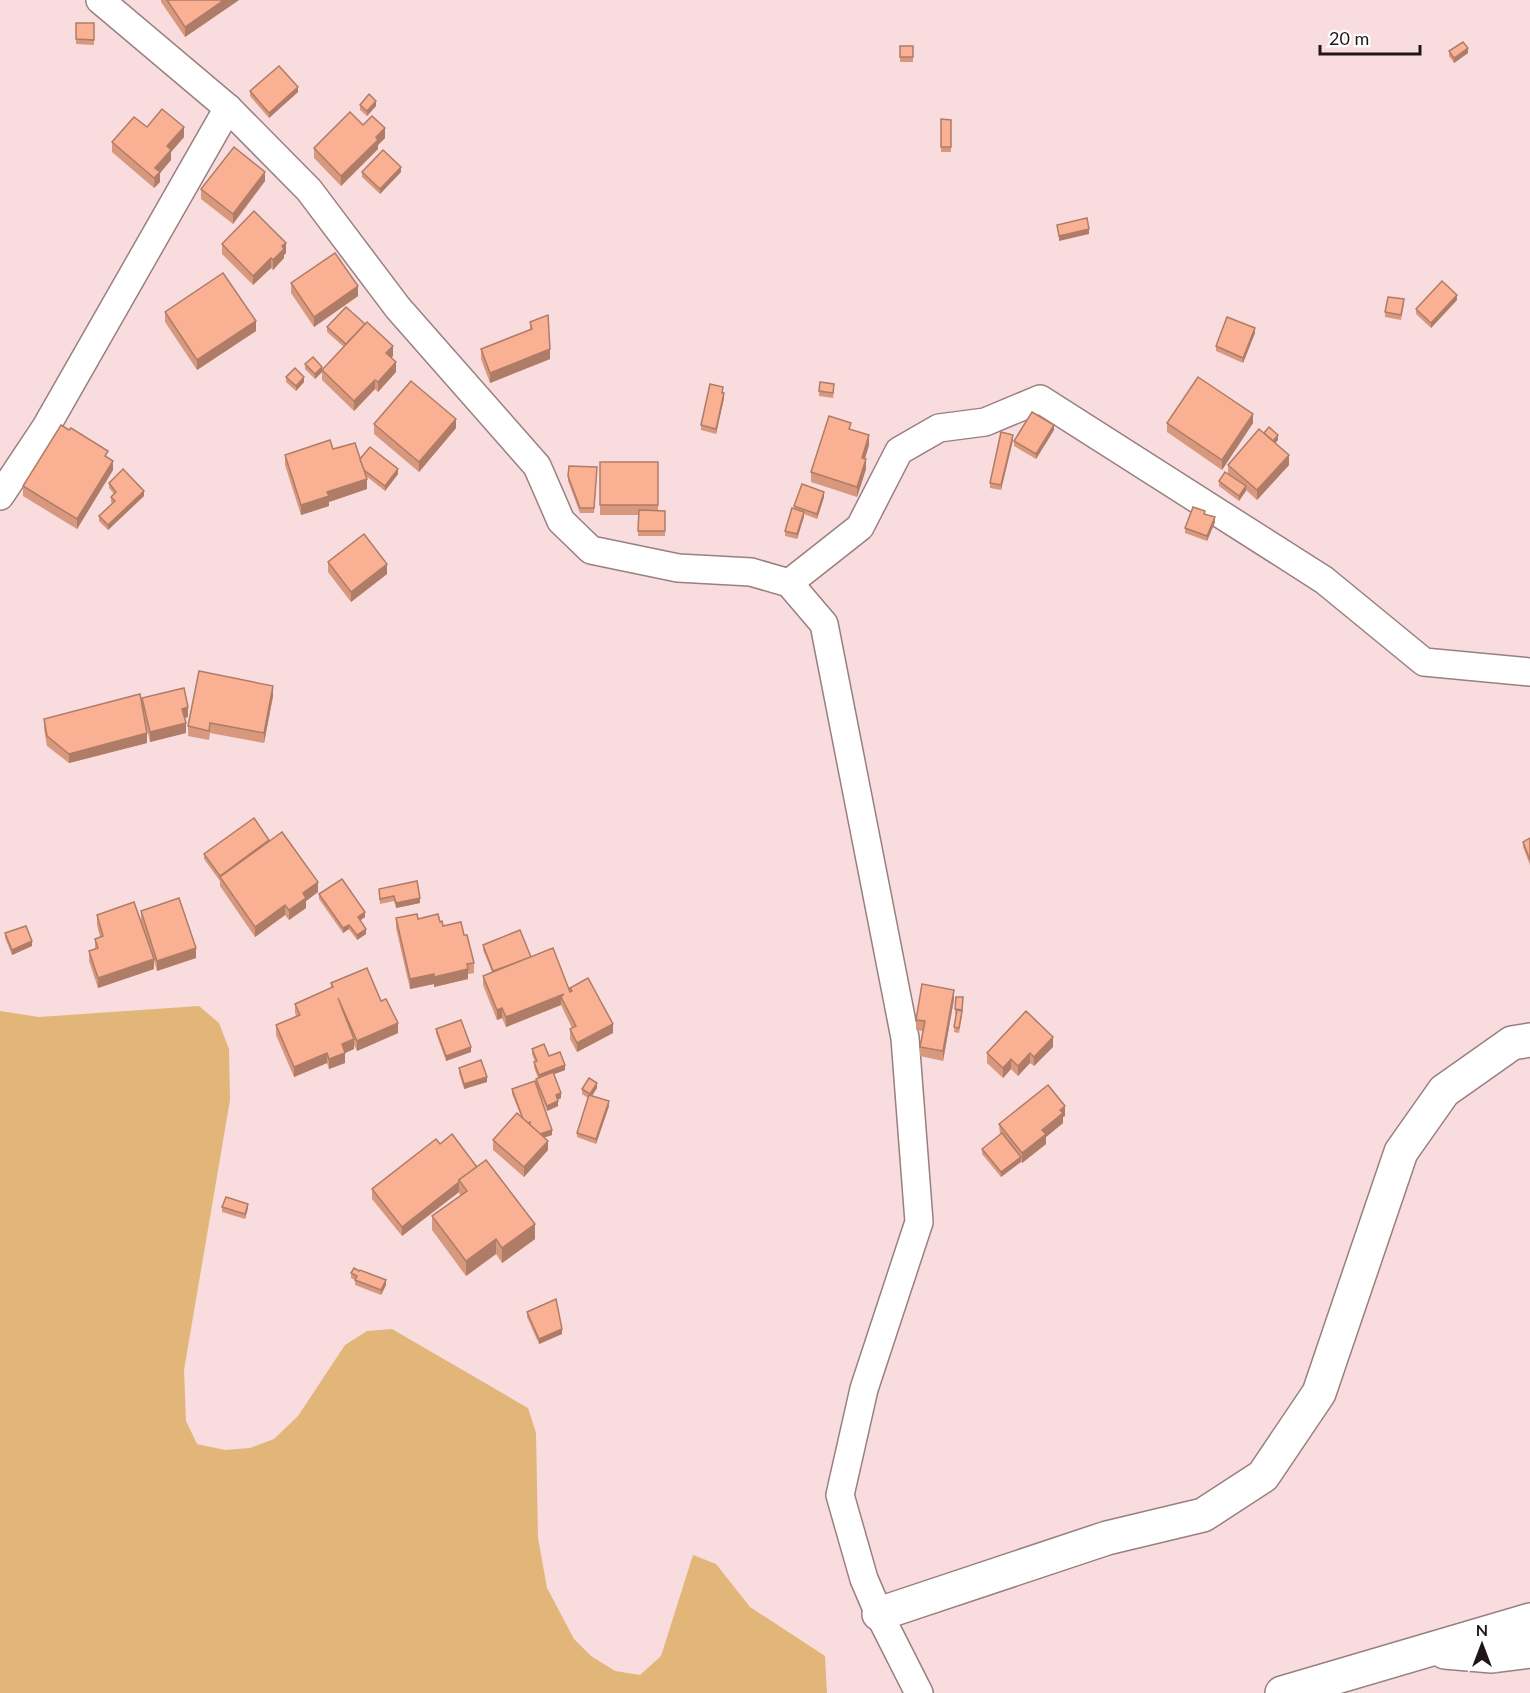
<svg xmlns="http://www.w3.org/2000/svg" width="1530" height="1693" font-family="Lato,sans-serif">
  <rect width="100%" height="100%" fill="#f9dcde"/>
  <polygon fill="#e2b579" points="199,1006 219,1023 229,1049 230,1100 184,1370 186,1421 197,1444 225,1450 250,1448 274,1439 298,1416 345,1345 367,1331 392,1329 528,1408 536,1433 538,1538 547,1588 574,1639 591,1656 615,1671 640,1675 661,1656 693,1555 716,1564 750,1607 825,1656 827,1693 0,1693 0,1011 39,1017"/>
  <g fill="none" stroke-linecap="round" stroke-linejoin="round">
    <defs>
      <g id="street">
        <polyline points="100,0 228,108 309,190 398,308 537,466 561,521 591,550 678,568 751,572 789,583 824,624 905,1038 919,1222 864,1389 840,1495 864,1579 879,1614 919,1693"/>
        <polyline points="0,496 46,427 228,108"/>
        <polyline points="789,583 860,527 899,451 939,428 985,422 1040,399 1324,580 1424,662 1530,672"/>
      </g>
      <polyline id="secondary" points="879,1614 1107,1538 1203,1515 1263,1476 1319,1393 1401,1152 1444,1091 1512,1043 1530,1040"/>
      <g id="highway">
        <polyline points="1445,1652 1492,1656 1530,1651"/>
        <polyline points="1282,1693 1530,1620"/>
      </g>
    </defs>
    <use href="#street" stroke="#997f80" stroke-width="30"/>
    <use href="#secondary" stroke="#997f80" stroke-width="36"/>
    <use href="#highway" stroke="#997f80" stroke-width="36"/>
    <use href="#street" stroke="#fff" stroke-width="27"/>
    <use href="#secondary" stroke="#fff" stroke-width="33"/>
    <use href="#highway" stroke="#fff" stroke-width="33"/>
  </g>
  <g fill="#d7987e">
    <polygon points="161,0 239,0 185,37 161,2"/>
    <polygon points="76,23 94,23 94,45 76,44"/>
    <rect x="900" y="46" width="13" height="16"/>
    <polygon points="1449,51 1468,53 1454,63 1449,56"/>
    <polygon points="250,91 298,92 269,118 250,96"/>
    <polygon points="360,105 376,106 367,116 360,110"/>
    <polygon points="941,119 951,120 951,152 941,152"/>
    <polygon points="363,125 385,138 378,145 378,149 341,186 314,158 314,148"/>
    <polygon points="147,127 184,137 171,152 171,160 160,173 160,182 154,188 112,152 112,142"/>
    <polygon points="362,172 401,172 380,194 362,177"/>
    <polygon points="265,181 233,224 201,199 201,189"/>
    <polygon points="222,244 286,253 284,255 284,258 273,270 271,268 253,285 222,254"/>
    <polygon points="291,283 358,296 314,327 291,293"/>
    <polygon points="1457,300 1431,328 1416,314 1416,309"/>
    <polygon points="1404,304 1401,320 1385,317 1385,312"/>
    <polygon points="165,312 256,331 197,370 165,322"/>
    <polygon points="530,322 550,359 490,383 481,359 481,349 530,330"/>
    <polygon points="327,327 393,356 391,358 396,372 378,392 375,389 354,411 322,380 322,372 315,379 305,369 305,364 322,370 344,347 327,332"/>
    <polygon points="1255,333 1243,363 1216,351 1216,346"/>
    <polygon points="286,377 304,382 296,391 286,382"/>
    <polygon points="834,389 833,398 819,396 819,391"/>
    <polygon points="723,393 724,398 716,434 701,430 701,425"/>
    <polygon points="1167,423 1253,423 1222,470 1167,432"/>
    <polygon points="374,424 456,428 419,472 374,434"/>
    <polygon points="851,429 869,445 865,459 866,469 857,497 811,482 811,472"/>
    <polygon points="1054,430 1036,459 1014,446 1014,441"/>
    <polygon points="1264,433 1278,440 1275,443 1289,465 1257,500 1246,490 1239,501 1219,486 1219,481 1228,474 1228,465"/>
    <polygon points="1013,440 1001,490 990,488 990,483"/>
    <polygon points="333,449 398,474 385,491 366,476 367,489 329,502 329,506 301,515 285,465 285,455"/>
    <polygon points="108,457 113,470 77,529 23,496 23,486"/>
    <polygon points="600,462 658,462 658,511 665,511 665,536 638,536 639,515 600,515"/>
    <polygon points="597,467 594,513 580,513 568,481 568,476"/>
    <polygon points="109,483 144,496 108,530 99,521 99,516 113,504 111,502 111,497 114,494 109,488"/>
    <polygon points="824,497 817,519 804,514 797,539 785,536 785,531 794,509 794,506"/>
    <polygon points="1205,514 1215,522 1207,541 1185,533 1185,528"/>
    <polygon points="328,562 387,574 351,602 328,572"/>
    <polygon points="273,696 264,743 210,733 209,740 188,736 188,726"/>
    <polygon points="142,698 188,717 185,718 186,733 150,742 146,724 147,743 69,763 47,746 44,729 44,719 142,706"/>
    <polygon points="1530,838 1530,865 1523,847 1523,842"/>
    <polygon points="269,840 318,892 306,901 306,908 289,920 285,915 255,937 220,886 220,881 204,859 204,854"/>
    <polygon points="379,889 420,903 396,908 394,901 380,904"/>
    <polygon points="319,894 365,917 360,920 366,934 357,940 349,929 343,933 319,899"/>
    <polygon points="141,911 196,958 157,971 154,961 154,969 98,988 89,961 89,951 95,949 95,939 100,937 97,925 97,915 141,920"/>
    <polygon points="396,918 418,919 440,922 443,926 464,935 474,963 474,973 468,974 468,979 434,987 434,984 410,989 396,928"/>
    <polygon points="5,933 32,946 12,955 5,938"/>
    <polygon points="483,945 531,957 570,992 570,988 613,1033 577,1052 570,1039 570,1029 572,1028 561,1005 506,1027 502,1018 497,1020 483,985 483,976 492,972 483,950"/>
    <polygon points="331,983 381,1001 398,1033 357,1051 354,1045 354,1049 345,1053 345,1063 329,1069 327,1063 294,1077 276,1035 276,1025 296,1016 295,1013 295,1004 331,988"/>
    <polygon points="956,997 963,997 962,1016 959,1033 954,1032 956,1014 955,1014"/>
    <polygon points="954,999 943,1061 920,1056 920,1047 923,1031 916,1030 916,1020"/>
    <polygon points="436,1029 471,1052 446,1061 436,1033"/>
    <polygon points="1053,1047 1034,1066 1030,1063 1018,1076 1011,1069 1003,1078 987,1063 987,1053"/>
    <polygon points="532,1049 549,1056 565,1070 554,1074 561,1098 558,1100 558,1106 547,1111 536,1084 536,1079 538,1078 534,1067 534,1062 535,1062 532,1054"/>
    <polygon points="459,1068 487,1082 464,1089 459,1073"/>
    <polygon points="597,1088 592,1096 609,1106 596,1144 577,1137 577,1133 588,1098 582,1094 582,1089"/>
    <polygon points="512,1089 552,1135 544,1137 548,1150 524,1177 493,1150 493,1140 521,1116 512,1094"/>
    <polygon points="1065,1116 1063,1117 1063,1123 1046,1137 1046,1144 1022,1163 1021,1161 1001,1177 982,1154 982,1149 1000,1135 999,1124"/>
    <polygon points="440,1144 477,1167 535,1239 502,1263 496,1254 466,1276 432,1230 432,1216 460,1196 459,1192 402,1236 372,1199 372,1189"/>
    <polygon points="222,1207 248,1208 245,1219 222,1212"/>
    <polygon points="351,1273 386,1285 381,1295 355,1285 355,1280 351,1278"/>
    <polygon points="527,1312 562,1334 539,1344 527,1317"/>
  </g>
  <g fill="#af7c67">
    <polygon points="224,0 239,0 185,37 185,27"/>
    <polygon points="1468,48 1468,53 1454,63 1454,58"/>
    <polygon points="298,87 298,92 269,118 269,113"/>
    <polygon points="376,101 376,106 367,116 367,111"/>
    <polygon points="184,127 184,137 171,152 171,160 160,173 160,182 154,188 155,168 167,146"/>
    <polygon points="385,128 385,138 378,145 378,149 341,186 341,176"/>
    <polygon points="401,167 401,172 380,194 380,189"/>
    <polygon points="265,172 265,181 233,224 233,214"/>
    <polygon points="1089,229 1089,234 1059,241 1059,236"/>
    <polygon points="286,243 286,253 284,255 284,258 273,270 273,260 282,246"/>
    <polygon points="271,258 271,268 253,285 253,276"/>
    <polygon points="358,286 358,296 314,327 314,317"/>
    <polygon points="1457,295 1457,300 1431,328 1431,323"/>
    <polygon points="256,321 256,331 197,370 197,360"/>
    <polygon points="1255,328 1255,333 1243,363 1243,358"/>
    <polygon points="393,346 393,356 386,363 386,353"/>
    <polygon points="550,349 550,359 490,383 490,373"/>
    <polygon points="396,362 396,372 378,392 378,382"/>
    <polygon points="322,367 322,372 315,379 315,374"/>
    <polygon points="304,377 304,382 296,391 296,386"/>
    <polygon points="375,380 375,389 354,411 354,401"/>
    <polygon points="724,393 724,398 716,434 716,429"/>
    <polygon points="1253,414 1253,423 1222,470 1222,460"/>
    <polygon points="456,419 456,428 419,472 419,462"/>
    <polygon points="1054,425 1054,430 1036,459 1036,454"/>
    <polygon points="869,435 869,445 862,468 862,458"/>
    <polygon points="1013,435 1013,440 1001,490 1001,485"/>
    <polygon points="1278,435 1278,440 1273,446 1273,441"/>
    <polygon points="1289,455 1289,465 1257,500 1257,490"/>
    <polygon points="866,459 866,469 857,497 857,487"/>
    <polygon points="113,461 113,470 77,529 77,519"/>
    <polygon points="398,469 398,474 385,491 385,486"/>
    <polygon points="367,479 367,489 329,502 329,506 301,515 301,505 327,492"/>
    <polygon points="1246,486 1246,491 1239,501 1239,496"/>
    <polygon points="144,491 144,496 108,530 108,525"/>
    <polygon points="824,492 824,497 817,519 817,514"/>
    <polygon points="804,512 804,517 797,539 797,534"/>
    <polygon points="1215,517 1215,522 1207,541 1207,536"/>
    <polygon points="387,564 387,574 351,602 351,592"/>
    <polygon points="273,686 273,696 264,743 264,733"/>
    <polygon points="188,707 188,717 182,719 182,709"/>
    <polygon points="186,723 186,733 150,742 150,732"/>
    <polygon points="147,733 147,743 69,763 69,754"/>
    <polygon points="318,882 318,892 306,901 306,908 289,920 289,910 303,893"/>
    <polygon points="420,898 420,903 396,908 396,903"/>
    <polygon points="285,905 285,915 255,937 255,927"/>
    <polygon points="365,912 365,917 358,922 358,917"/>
    <polygon points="349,925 349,929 343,933 343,928"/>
    <polygon points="366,929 366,934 357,940 357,935"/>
    <polygon points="32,941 32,946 12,955 12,950"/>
    <polygon points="196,948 196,958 157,971 157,961"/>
    <polygon points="154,959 154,969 98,988 98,978"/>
    <polygon points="468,969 468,979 434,987 434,977"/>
    <polygon points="434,974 434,984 410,989 410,979"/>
    <polygon points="954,990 954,999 943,1061 943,1051"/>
    <polygon points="564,994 561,997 561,1005 506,1027 506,1017"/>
    <polygon points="502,1008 502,1018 497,1020 497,1010"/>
    <polygon points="398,1023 398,1033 357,1051 357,1041"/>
    <polygon points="613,1024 613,1033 577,1052 577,1043"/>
    <polygon points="1053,1037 1053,1047 1034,1066 1034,1057"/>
    <polygon points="354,1039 354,1049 345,1053 345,1063 329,1069 329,1059 342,1044"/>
    <polygon points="471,1047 471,1052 446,1061 446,1056"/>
    <polygon points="327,1053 327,1063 294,1077 294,1067"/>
    <polygon points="1030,1053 1030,1063 1018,1076 1018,1066"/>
    <polygon points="1011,1059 1011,1069 1003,1078 1003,1068"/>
    <polygon points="565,1065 565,1070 539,1080 539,1075"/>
    <polygon points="487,1077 487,1082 464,1089 464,1084"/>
    <polygon points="597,1083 597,1088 590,1099 590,1094"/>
    <polygon points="561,1093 561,1098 556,1100 556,1095"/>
    <polygon points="558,1101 558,1106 547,1111 547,1106"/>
    <polygon points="609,1101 609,1106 596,1144 596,1139"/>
    <polygon points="1065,1106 1065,1116 1063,1117 1063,1123 1046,1137 1046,1144 1022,1163 1022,1153 1042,1130"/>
    <polygon points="552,1130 552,1135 537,1140 537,1135"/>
    <polygon points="548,1141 548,1150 524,1177 524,1167"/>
    <polygon points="1021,1157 1021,1162 1001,1177 1001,1172"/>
    <polygon points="459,1182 459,1192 402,1236 402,1227"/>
    <polygon points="248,1204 248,1208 245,1219 245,1214"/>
    <polygon points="535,1224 535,1239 502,1263 502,1248"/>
    <polygon points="496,1239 496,1254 466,1276 466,1261"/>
    <polygon points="386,1280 386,1285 381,1295 381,1290"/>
    <polygon points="562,1329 562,1334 539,1344 539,1339"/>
  </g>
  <g fill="#fab193" stroke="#af7c67" stroke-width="1.5">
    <polygon points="167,0 224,0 185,27"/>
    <polygon points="76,23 94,23 94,40 76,39"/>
    <polygon points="1463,42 1468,48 1454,58 1449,51"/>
    <rect x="900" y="46" width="13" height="11"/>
    <polygon points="279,66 298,87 269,113 250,91"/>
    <polygon points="369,94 376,101 367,111 360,105"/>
    <polygon points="162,109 184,127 167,146 171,150 155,168 160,172 154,178 112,142 134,117 147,127"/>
    <polygon points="350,112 363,125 372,116 385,128 376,137 378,140 341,176 314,148"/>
    <polygon points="941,119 951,120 951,147 941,147"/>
    <polygon points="234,147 265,172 233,214 201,189"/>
    <polygon points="383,150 401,167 380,189 362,172"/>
    <polygon points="254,211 286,243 282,246 284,249 273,260 271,258 253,276 222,244"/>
    <polygon points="1087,218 1089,229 1059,236 1057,225"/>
    <polygon points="335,253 358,286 314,317 291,283"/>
    <polygon points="223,273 256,321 197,360 165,312"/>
    <polygon points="1442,281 1457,295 1431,323 1416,309"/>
    <polygon points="1388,297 1404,299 1401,315 1385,312"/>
    <polygon points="346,307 365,324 346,344 327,327"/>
    <polygon points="548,315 550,349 490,373 481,349 532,329 530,322"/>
    <polygon points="1227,317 1255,328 1243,358 1216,346"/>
    <polygon points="367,322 393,346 386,353 396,362 378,382 375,380 354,401 322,370"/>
    <polygon points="313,357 322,367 315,374 305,364"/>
    <polygon points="295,368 304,377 296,386 286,377"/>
    <polygon points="1198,377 1253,414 1222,460 1167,423"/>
    <polygon points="411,381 456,419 419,462 374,424"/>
    <polygon points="820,382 834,384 833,393 819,391"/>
    <polygon points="710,384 723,387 722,393 724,393 716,429 701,425"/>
    <polygon points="1032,412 1054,425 1036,454 1014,441"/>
    <polygon points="829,416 851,423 849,429 869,435 862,458 866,459 857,487 811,472"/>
    <polygon points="61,425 69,430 71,428 108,451 105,456 113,461 77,519 23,486"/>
    <polygon points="1269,427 1278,435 1273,441 1264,433"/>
    <polygon points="1259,429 1289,455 1257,490 1228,465"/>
    <polygon points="1001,432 1013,435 1001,485 990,483"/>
    <polygon points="330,440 333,449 355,443 367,479 327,492 329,496 301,505 285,455"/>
    <polygon points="370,447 398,469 385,486 364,470 360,459"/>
    <rect x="600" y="462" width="58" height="43"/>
    <polygon points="569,466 597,467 594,508 580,508 568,476"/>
    <polygon points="123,469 144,491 108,525 99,516 115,501 111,497 116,492 109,483"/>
    <polygon points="1225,472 1246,486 1239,496 1219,481"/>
    <polygon points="802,484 824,492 817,514 794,506"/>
    <polygon points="1193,507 1205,511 1204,514 1215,517 1207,536 1185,528"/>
    <polygon points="792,508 804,512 797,534 785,531"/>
    <polygon points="639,510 665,511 665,531 638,531"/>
    <polygon points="364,534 387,564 351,592 328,562"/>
    <polygon points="199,671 273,686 264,733 210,723 209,731 188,726"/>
    <polygon points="184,688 188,707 182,709 186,723 150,732 142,698"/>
    <polygon points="140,694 147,733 69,754 47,736 44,719"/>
    <polygon points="254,818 269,840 220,876 204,854"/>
    <polygon points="282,832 318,882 303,893 306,898 289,910 285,905 255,927 220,877"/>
    <polygon points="1530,838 1530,860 1523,842"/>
    <polygon points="342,879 365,912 358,917 366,929 357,935 349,925 343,928 319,894"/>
    <polygon points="417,881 420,898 396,903 394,896 380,899 379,889"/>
    <polygon points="179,898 196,948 157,961 141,911"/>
    <polygon points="134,902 154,959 98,978 89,951 98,948 95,939 103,936 97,915"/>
    <polygon points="417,914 418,919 438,914 440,922 442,921 443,926 461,922 464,935 467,935 474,963 467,964 468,969 434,977 434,974 410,979 396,918"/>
    <polygon points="26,926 32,941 12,950 5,933"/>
    <polygon points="520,930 531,957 493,971 483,945"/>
    <polygon points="553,948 570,992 572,991 570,988 588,978 613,1024 577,1043 570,1029 576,1026 561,997 564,994 506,1017 502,1008 497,1010 483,976"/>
    <polygon points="367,968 381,1001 386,999 398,1023 357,1041 338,998 354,1039 342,1044 345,1053 329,1059 327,1053 294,1067 276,1025 300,1015 295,1004 333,987 331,983"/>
    <polygon points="922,984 954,990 943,1051 920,1047 925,1021 916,1020"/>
    <polygon points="956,997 963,997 962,1010 955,1009"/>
    <polygon points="957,1010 962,1011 959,1028 954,1027"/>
    <polygon points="1026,1011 1053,1037 1034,1057 1030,1053 1018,1066 1011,1059 1003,1068 987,1053"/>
    <polygon points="461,1020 471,1047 446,1056 436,1029"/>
    <polygon points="544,1044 549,1056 560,1052 565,1065 539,1075 534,1062 537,1061 532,1049"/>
    <polygon points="481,1060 487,1077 464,1084 459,1068"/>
    <polygon points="553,1072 561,1093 556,1095 558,1101 547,1106 536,1079"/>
    <polygon points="589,1078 597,1083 590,1094 582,1089"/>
    <polygon points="535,1081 552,1130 540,1134 530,1125 530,1122 528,1123 523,1119 512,1089"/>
    <polygon points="1048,1085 1065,1106 1060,1110 1063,1113 1042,1130 1046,1134 1022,1153 999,1124"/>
    <polygon points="589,1095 609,1101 596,1139 577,1133"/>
    <polygon points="517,1113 548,1141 524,1167 493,1140"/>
    <polygon points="1002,1133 1021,1157 1001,1172 982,1149"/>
    <polygon points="452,1134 477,1167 459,1180 459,1182 402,1227 372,1189 436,1139 440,1144"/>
    <polygon points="486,1160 535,1224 502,1248 496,1239 466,1261 432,1216 467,1191 459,1180"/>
    <polygon points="226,1197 248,1204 245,1214 222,1207"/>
    <polygon points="354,1268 359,1271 360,1270 386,1280 381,1290 355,1280 357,1276 351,1273"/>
    <polygon points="556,1299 562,1329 539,1339 527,1312"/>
  </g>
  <g transform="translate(1482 1645)" stroke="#ffffff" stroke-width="4.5" paint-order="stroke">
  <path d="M0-4.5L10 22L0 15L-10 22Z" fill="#201617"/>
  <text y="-9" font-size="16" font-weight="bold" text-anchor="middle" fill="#201617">N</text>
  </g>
  <path d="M1320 45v9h100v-9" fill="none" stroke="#201617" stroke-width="3"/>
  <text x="1329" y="45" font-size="18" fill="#201617" stroke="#ffffff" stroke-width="4.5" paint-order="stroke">20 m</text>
</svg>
